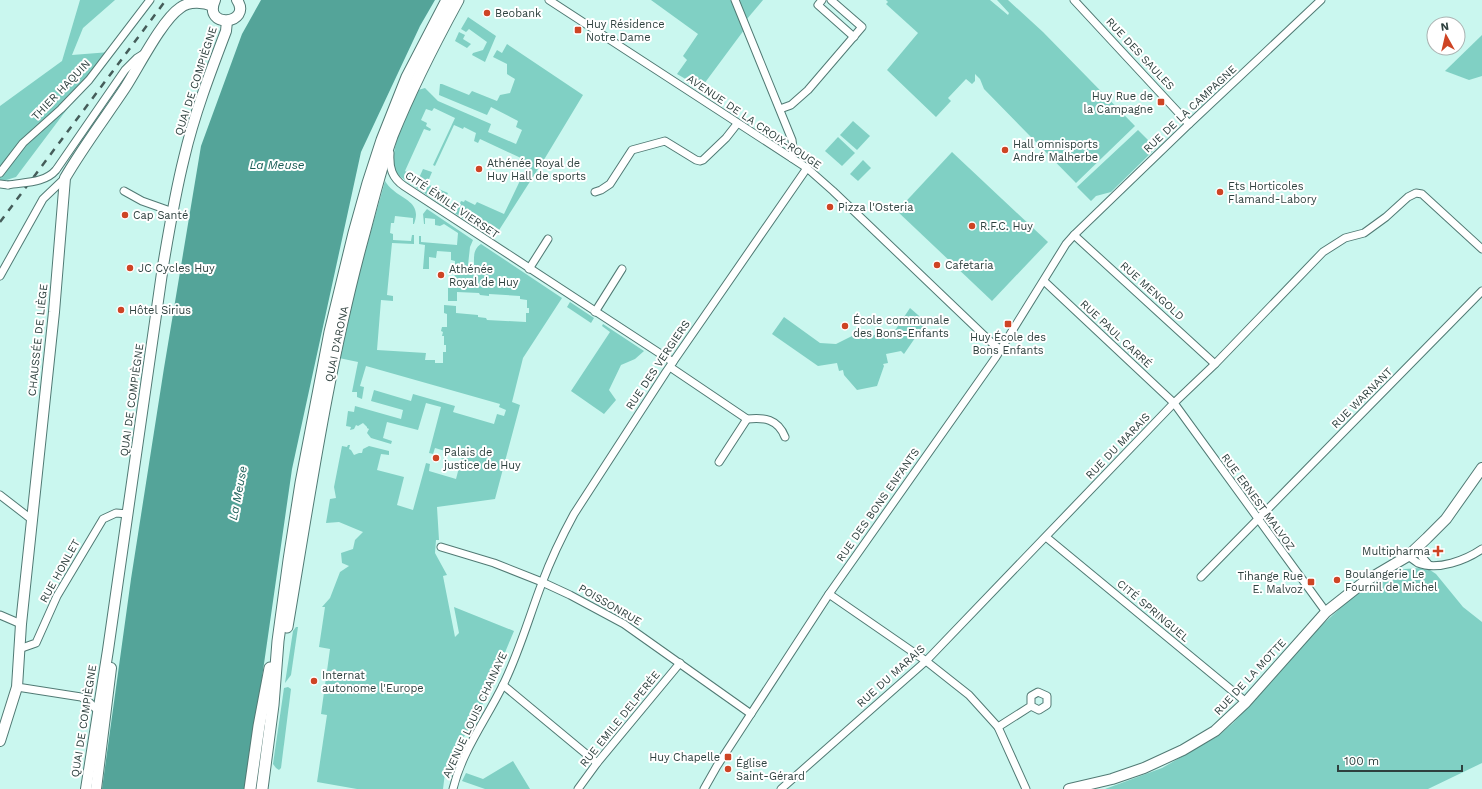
<svg xmlns="http://www.w3.org/2000/svg" width="1482" height="789" font-family="'Work Sans',sans-serif">
  <rect width="100%" height="100%" fill="#caf7ef"/>
  <g fill="#80d0c4">
    <polygon points="80,0 115,0 83,28 72,55 110,52 16,177 0,182 0,106 62,61"/>
    <polygon points="651,0 732,0 744,30 701,88 677,74 687,60 683,56 698,34"/>
    <polygon points="738,0 763,0 747,19"/>
    <polygon points="886,0 990,0 1008,15 1009,13 997,0 1008,0 1043,32 1135,126 1076,183 984,89 980,79 975,74 975,81 972,84 966,79 948,98 951,101 936,117 887,70 918,33 886,4 888,2"/>
    <polygon points="468,17 496,36 485,62 472,55 473,53 483,50 487,42 469,29 466,32 461,29"/>
    <polygon points="459,32 465,35 463,39 471,44 467,48 455,41"/>
    <polygon points="1482,35 1482,76 1469,80 1445,71"/>
    <path d="M507 44 583 95 545 158 494 238 450 210 452 206 458 208 461 201 464 202 465 200 475 205 477 202 504 214 527 166 521 163 523 159 480 139 478 143 474 141 476 133 464 127 463 129 454 125 435 166 433 165 455 118 434 108 432 111 426 109 421 120 427 123 426 126 431 129 430 131 424 129 405 171 412 175 409 182C404 179 397 176 395 170 388 148 409 110 418 90L425 88 438 101 491 124 488 132 516 144 522 130 516 127 518 121 491 107 487 115 439 95 440 84H442L469 95 472 91 497 101 500 95 510 93 515 79 507 74V64L493 57 497 50 502 53Z"/>
    <polygon points="853,121 870,136 857,150 840,135"/>
    <polygon points="1138,130 1156,148 1111,192 1096,196 1091,201 1077,187"/>
    <polygon points="838,137 855,153 842,166 825,151"/>
    <polygon points="952,152 1048,242 992,301 897,211"/>
    <polygon points="863,160 871,168 858,181 850,174"/>
    <polygon points="423,169 432,172 427,184 448,193 447,195 449,196 444,206 415,187"/>
    <path d="M385 181C387 184 390 188 393 190 404 200 422 203 414 224H413V218L395 216 394 223H391L390 233 393 234V240L411 241 412 235H414V244L392 243 387 295 393 296V301L381 300 377 350 426 353 425 360H435V363H443V352H446V345H444V336H442L443 332 441 331 442 327H447V314L444 313V305L456 306V313L478 315V317L486 318 487 320 526 322V313H529V308H527V300L520 299V296L489 294V296L480 295 479 293 457 292V301H448V288H454L455 261 451 260V252L437 251 436 258 429 257V269H423L425 245 419 244V236H421V242L457 245 458 233 444 224 440 226 435 225V219L425 218V224H424L423 214 427 209 473 240 470 247 468 265H474C474 257 473 249 481 244L562 298 523 358 512 402 520 405 495 499 437 507 439 540H436L435 553 447 575 443 576 455 637 459 633 454 607 514 631 486 698 453 756 445 773 443 789H357L317 782 327 715 321 714 330 649 319 647 325 607H322L330 598 340 572 349 566 342 563 341 553 353 549 355 540 363 532 339 522 326 523 330 499 336 498 334 487 342 446 347 447 348 445H350L349 449 351 450 354 455 359 453H362L363 449 369 446 389 451V455L381 454 377 470 404 477 397 505 413 510 426 463 430 464 429 471 456 479 462 456 435 448 433 454 429 453 441 407 426 403 418 430 387 422 383 438 392 441 391 444 371 438 367 433 369 429 367 428V427L363 423 358 426 356 425 354 429 350 430 351 427 346 426 348 411 354 412 355 406 401 419 403 410 371 401 374 390 411 401 413 394 455 406 453 412 494 424 497 414 504 416 506 410 499 407 500 404 366 366 360 386 364 387 362 399 357 397V392H352L358 362 339 358 338 349Z"/>
    <polygon points="570,302 594,318 591,323 567,307"/>
    <polygon points="910,308 926,322 904,354 901,351 886,354 888,363 883,364 884,366 877,386 857,390 844,375 843,370 839,371 837,363 818,366 772,334 784,317 820,343 836,344 858,333 883,336 896,329"/>
    <polygon points="603,324 644,351 635,359 621,365 609,390 616,400 604,414 571,391 610,332 602,326"/>
    <polygon points="1420,568 1430,570 1436,574 1463,607 1482,622 1482,763 1428,789 1105,789 1162,768 1218,736 1233,723 1320,627 1351,598 1392,573 1405,569"/>
    <polygon points="296,627 298,627 291,675 285,683 293,631"/>
    <polygon points="288,687 291,689 281,768 279,770 276,768 273,764 284,688"/>
    <polygon points="513,761 530,789 485,789 462,781 466,773 483,779"/>
  </g>
  <polygon fill="#54a499" points="261,0 435,0 420,26 361,152 292,469 246,789 102,789 131,579 164,368 201,146 242,34"/>
  <g fill="none" stroke-linecap="round" stroke-linejoin="round">
    <defs>
      <g id="street">
        <polyline points="549,0 807,168 833,191 993,344 1000,349"/>
        <polyline points="735,0 792,140 793,148 792,158"/>
        <polyline points="822,0 818,5 854,37"/>
        <polyline points="1074,0 1189,124"/>
        <polyline points="780,109 791,105 808,90 862,27 831,0"/>
        <path d="M390 153C389 168 392 178 404 186L673 362"/>
        <polyline points="56,170 125,70 137,58 145,53"/>
        <polyline points="0,173 23,143 61,109 89,80 150,0"/>
        <polyline points="0,184 8,185"/>
        <polyline points="124,191 142,201 173,212"/>
        <polyline points="595,192 601,190 610,184 632,150 665,141 696,160 700,161 703,160 726,138 737,124"/>
        <polyline points="1074,235 1215,364"/>
        <polyline points="529,269 548,239"/>
        <polyline points="0,276 43,199 65,178"/>
        <polyline points="1044,281 1174,403 1326,612"/>
        <polyline points="595,312 622,269"/>
        <path d="M670 367 747 419C764 417 778 419 785 437"/>
        <polyline points="719,462 747,419"/>
        <polyline points="0,495 31,519"/>
        <polyline points="1046,537 1246,702"/>
        <polyline points="1419,546 1422,557 1429,565"/>
        <polyline points="441,547 494,563 542,582 570,595 624,624 751,714"/>
        <path d="M1408 556C1411 558 1415 561 1418 563 1438 571 1466 560 1482 549"/>
        <polyline points="1201,577 1482,291"/>
        <polyline points="829,594 926,661 969,695 998,727 1026,789"/>
        <polyline points="0,615 21,624"/>
        <polyline points="19,649 36,643 57,596 103,519 116,513 128,514"/>
        <polyline points="503,685 597,763"/>
        <polyline points="17,687 81,697 89,702 97,710"/>
        <polyline points="998,727 1031,706 1039,710 1047,705 1047,696 1038,692 1031,696 1031,706"/>
        <path d="M453 789C462 751 486 720 503 685 519 653 529 617 542 583 551 559 562 536 574 514L666 372 807 168"/>
        <polyline points="578,789 597,763 680,663"/>
        <polyline points="704,789 717,766 829,594 996,357 1066,244 1074,235 1187,126 1321,0"/>
        <polyline points="781,789 926,661 1174,403 1215,364 1323,252 1345,238 1364,233 1386,217 1408,197 1416,193 1422,194 1482,249"/>
      </g>
      <g id="secondary">
        <path d="M215 0C202 30 253 24 237 0"/>
        <path d="M0 741 17 687 21 624 54 312 65 178C83 147 105 118 125 88 138 68 162 20 180 8 189 1 203 2 213 6"/>
        <path d="M86 789 108 650 163 266C169 230 175 194 184 158 194 115 210 73 226 31L227 21"/>
        <polyline points="96,789 111,668"/>
        <polyline points="1069,789 1112,779 1144,768 1183,750 1215,731 1246,702 1326,612 1364,582 1408,556 1427,538 1446,519 1482,468"/>
      </g>
      <g id="primary">
        <path d="M287 627C309 497 328 365 363 237 372 204 380 169 392 136 411 89 434 44 458 0"/>
        <polyline points="250,789 259,726 270,668"/>
        <polyline points="262,789 273,705 278,641 289,560 301,483 330,332 354,233 368,183 382,140 407,77 447,0"/>
      </g>
    </defs>
    <use href="#street" stroke="#517a74" stroke-width="9"/>
    <use href="#secondary" stroke="#517a74" stroke-width="12"/>
    <use href="#primary" stroke="#517a74" stroke-width="13"/>
    <use href="#street" stroke="#fff" stroke-width="7"/>
    <use href="#secondary" stroke="#fff" stroke-width="10"/>
    <use href="#primary" stroke="#fff" stroke-width="11"/>
    <polyline stroke="#455c59" stroke-width="2.5" stroke-dasharray="7 7" stroke-linecap="butt" points="0,222 166,0"/>
    <defs>
      <path id="street-bridge" d="M8 185C25 182 45 183 56 170"/>
    </defs>
    <use href="#street-bridge" stroke="#517a74" stroke-width="9" stroke-linecap="butt"/>
    <use href="#street-bridge" stroke="#fff" stroke-width="7"/>
  </g>
  <g fill="#ce4424" stroke="#fff" stroke-width="1.5">
    <circle cx="487" cy="13" r="4"/>
    <rect x="574" y="26" width="8" height="8" rx="2"/>
    <rect x="1157" y="98" width="8" height="8" rx="2"/>
    <circle cx="1005" cy="150" r="4"/>
    <circle cx="479" cy="169" r="4"/>
    <circle cx="1220" cy="192" r="4"/>
    <circle cx="830" cy="207" r="4"/>
    <circle cx="125" cy="215" r="4"/>
    <circle cx="972" cy="226" r="4"/>
    <circle cx="937" cy="265" r="4"/>
    <circle cx="130" cy="268" r="4"/>
    <circle cx="441" cy="275" r="4"/>
    <circle cx="121" cy="310" r="4"/>
    <rect x="1004" y="320" width="8" height="8" rx="2"/>
    <circle cx="845" cy="326" r="4"/>
    <circle cx="436" cy="458" r="4"/>
    <path d="M1436 545h4v4h4v4h-4v4h-4v-4h-4v-4h4z"/>
    <circle cx="1337" cy="580" r="4"/>
    <rect x="1307" y="578" width="8" height="8" rx="2"/>
    <circle cx="314" cy="681" r="4"/>
    <rect x="724" y="753" width="8" height="8" rx="2"/>
    <circle cx="728" cy="769" r="4"/>
  </g>
  <g text-anchor="middle" dominant-baseline="central" stroke-width="4" stroke-linejoin="round" paint-order="stroke">
    <g font-size="11" fill="#2e403e" stroke="#fff" text-anchor="start">
      <text x="495" y="13">Beobank</text>
      <text x="586" y="24">Huy Résidence<tspan x="586" dy="13">Notre Dame</tspan></text>
      <text x="1153" y="96" text-anchor="end">Huy Rue de<tspan x="1153" dy="13">la Campagne</tspan></text>
      <text x="1013" y="144">Hall omnisports<tspan x="1013" dy="13">André Malherbe</tspan></text>
      <text x="487" y="163">Athénée Royal de<tspan x="487" dy="13">Huy Hall de sports</tspan></text>
      <text x="1228" y="186">Ets Horticoles<tspan x="1228" dy="13">Flamand-Labory</tspan></text>
      <text x="838" y="207">Pizza l'Osteria</text>
      <text x="133" y="215">Cap Santé</text>
      <text x="980" y="226">R.F.C. Huy</text>
      <text x="945" y="265">Cafetaria</text>
      <text x="138" y="268">JC Cycles Huy</text>
      <text x="449" y="269">Athénée<tspan x="449" dy="13">Royal de Huy</tspan></text>
      <text x="129" y="310">Hôtel Sirius</text>
      <text x="853" y="320">École communale<tspan x="853" dy="13">des Bons-Enfants</tspan></text>
      <text x="1008" y="337" text-anchor="middle">Huy École des<tspan x="1008" dy="13">Bons Enfants</tspan></text>
      <text x="444" y="452">Palais de<tspan x="444" dy="13">justice de Huy</tspan></text>
      <text x="1430" y="551" text-anchor="end">Multipharma</text>
      <text x="1345" y="574">Boulangerie Le<tspan x="1345" dy="13">Fournil de Michel</tspan></text>
      <text x="1303" y="576" text-anchor="end">Tihange Rue<tspan x="1303" dy="13">E. Malvoz</tspan></text>
      <text x="322" y="675">Internat<tspan x="322" dy="13">autonome l'Europe</tspan></text>
      <text x="720" y="757" text-anchor="end">Huy Chapelle</text>
      <text x="736" y="763">Église<tspan x="736" dy="13">Saint-Gérard</tspan></text>
    </g>
    <g font-size="11" fill="#2e403e" stroke="#fff">
      <text transform="translate(1140 54) rotate(47)">RUE DES SAULES</text>
      <text transform="translate(196 81) rotate(-72)">QUAI DE COMPIÈGNE</text>
      <text transform="translate(61 90) rotate(-46)">THIER HAQUIN</text>
      <text transform="translate(1190 109) rotate(-43)">RUE DE LA CAMPAGNE</text>
      <text transform="translate(754 122) rotate(34)">AVENUE DE LA CROIX-ROUGE</text>
      <text transform="translate(452 205) rotate(34)">CITÉ ÉMILE VIERSET</text>
      <text transform="translate(1152 291) rotate(42)">RUE MENGOLD</text>
      <text transform="translate(1116 334) rotate(43)">RUE PAUL CARRÉ</text>
      <text transform="translate(38 340) rotate(-84)">CHAUSSÉE DE LIÈGE</text>
      <text transform="translate(337 344) rotate(-78)">QUAI D'ARONA</text>
      <text transform="translate(658 365) rotate(-56)">RUE DES VERGIERS</text>
      <text transform="translate(1362 398) rotate(-45)">RUE WARNANT</text>
      <text transform="translate(132 400) rotate(-82)">QUAI DE COMPIÈGNE</text>
      <text transform="translate(1118 446) rotate(-46)">RUE DU MARAIS</text>
      <text transform="translate(1258 502) rotate(54)">RUE ERNEST MALVOZ</text>
      <text transform="translate(878 505) rotate(-55)">RUE DES BONS ENFANTS</text>
      <text transform="translate(60 571) rotate(-61)">RUE HONLET</text>
      <text transform="translate(610 605) rotate(30)">POISSONRUE</text>
      <text transform="translate(1153 611) rotate(40)">CITÉ SPRINGUEL</text>
      <text transform="translate(891 676) rotate(-42)">RUE DU MARAIS</text>
      <text transform="translate(1250 677) rotate(-47)">RUE DE LA MOTTE</text>
      <text transform="translate(475 715) rotate(-65)">AVENUE LOUIS CHAINAYE</text>
      <text transform="translate(620 719) rotate(-51)">RUE EMILE DELPERÉE</text>
      <text transform="translate(84 721) rotate(-81)">QUAI DE COMPIÈGNE</text>
    </g>
    <g font-size="12" font-style="italic" fill="#1c5e57" stroke="#fff">
      <text x="277" y="165">La Meuse</text>
      <text transform="translate(238 493) rotate(-79)">La Meuse</text>
    </g>
  </g>
  <g transform="translate(1446 36) rotate(352)"><circle r="19" fill="#ffffff" stroke="#abb3b2"/>
  <path d="M0-3L7 15L0 10L-7 15Z" fill="#ce4424"/>
  <text y="-6" font-size="11" font-weight="bold" text-anchor="middle" fill="#2e403e">N</text>
  </g>
  <path d="M1338 765v6h124v-6" fill="none" stroke="#2e403e" stroke-width="2"/>
  <text x="1344" y="765" font-size="12" fill="#2e403e" stroke="#ffffff" stroke-width="3" paint-order="stroke">100 m</text>
</svg>
